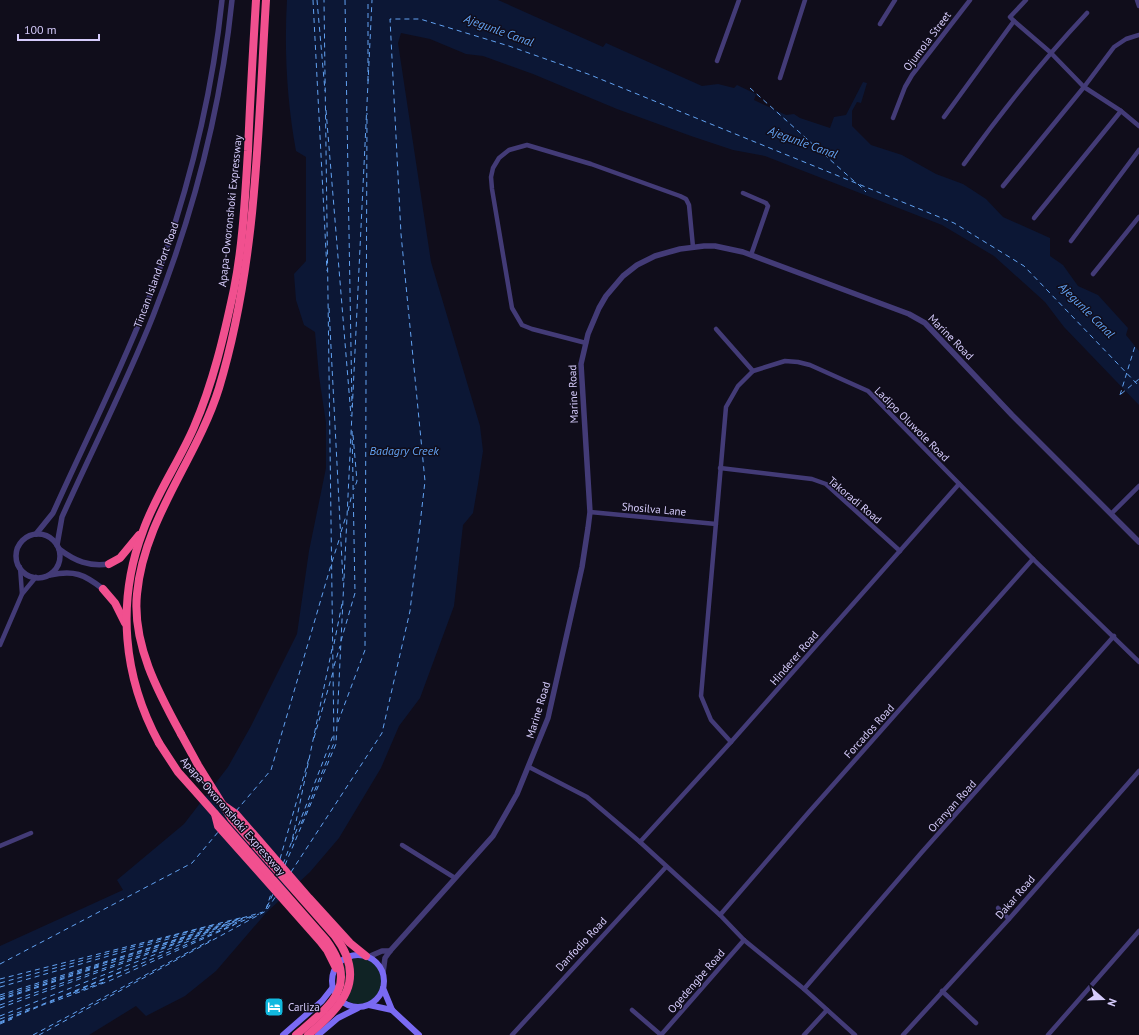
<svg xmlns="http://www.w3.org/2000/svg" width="1139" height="1035" font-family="'PT Sans',sans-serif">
  <rect width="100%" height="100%" fill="#100d1b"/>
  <circle fill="#102325" cx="359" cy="981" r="23"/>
  <path fill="#0c1735" d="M287 0H498L603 47 606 43 702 86 718 84 734 88 737 85 756 94 754 100 786 115 794 114 800 118 830 128 834 117 846 115 863 82 867 83 861 103 857 102 852 111V126L871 145 902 155 936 174 963 184 986 199 1003 217 1050 238V256L1063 265 1078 286 1098 295 1128 328 1126 335 1139 351V405L1064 327 1045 302 994 256 942 225 765 156 733 150 691 136 617 109 533 74 483 56 466 54 430 39 401 33 398 43 431 262 480 426 483 451 478 484 473 513 463 525 454 606 420 698 399 726 381 768 339 838 310 872 266 913 216 971 185 996 146 1016 136 1006 89 1035H0V946L123 890 117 880 184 824 228 767 251 726 297 634 309 551 326 468V423L319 376 315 332 304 325 296 300 294 274 306 261V157L296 151C287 102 284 50 287 0Z"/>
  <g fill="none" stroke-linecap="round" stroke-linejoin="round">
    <g stroke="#62a2f2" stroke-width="1" stroke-dasharray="5 4" stroke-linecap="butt">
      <polyline points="313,0 327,271"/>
      <polyline points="317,0 325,91"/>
      <polyline points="345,0 352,407"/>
      <polyline points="368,81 368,0"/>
      <polyline points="750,88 855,182"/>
      <polyline points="326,110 351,416"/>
      <polyline points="858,184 866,192"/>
      <polyline points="329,308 343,581"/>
      <polyline points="1121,394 1139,379"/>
      <polyline points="1120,395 1135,346"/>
      <polyline points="353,435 357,481 354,489"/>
      <polyline points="348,511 352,494"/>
      <polyline points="341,532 346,516"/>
      <polyline points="332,562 340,537"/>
      <polyline points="341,641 355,593 352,427"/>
      <polyline points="334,644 342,604"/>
      <polyline points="334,666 340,646"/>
      <polyline points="338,722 365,650 367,113"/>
      <polyline points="314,738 333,672"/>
      <polyline points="236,811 271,770 331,565"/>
      <polyline points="301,824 334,743 324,0"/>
      <polyline points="292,842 334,733"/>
      <polyline points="280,859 309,758"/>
      <polyline points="283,864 292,841 332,649"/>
      <polyline points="285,865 336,744 372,0"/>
      <polyline points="291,872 382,733 410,611 425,481 401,234 390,19 420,19 509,46 588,74 954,223 1024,266 1139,386"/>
      <polyline points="267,907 273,894"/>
      <polyline points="266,909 272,891"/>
      <polyline points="232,922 243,918"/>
      <polyline points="225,925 233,922"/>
      <polyline points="0,964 192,863 219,831"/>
      <polyline points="0,979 244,917"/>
      <polyline points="0,983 213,925"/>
      <polyline points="0,987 263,912"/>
      <polyline points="73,993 104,982"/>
      <polyline points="0,995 225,924"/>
      <polyline points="0,997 191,935"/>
      <polyline points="0,999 102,965"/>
      <polyline points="0,1000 224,925"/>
      <polyline points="50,1003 109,981 234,925"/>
      <polyline points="0,1005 255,915"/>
      <polyline points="0,1008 211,931"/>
      <polyline points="0,1016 237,922"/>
      <polyline points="0,1019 31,1008"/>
      <polyline points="0,1022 125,970"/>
      <polyline points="0,1023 259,914"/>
      <polyline points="0,1024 12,1019"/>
      <polyline points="33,1035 211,940"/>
      <polyline points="39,1035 266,911 276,896"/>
    </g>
    <g stroke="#433b77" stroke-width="4.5">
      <polyline points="1137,0 1139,6"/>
      <polyline points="1014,21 1050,52 1084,87 1121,111 1139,126"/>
      <polyline points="880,24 895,0"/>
      <polyline points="717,61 739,0"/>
      <polyline points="780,78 805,0"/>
      <polyline points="944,117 1014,21 1010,17 1026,0"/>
      <polyline points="893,118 905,87 912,75 970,0"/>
      <path d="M964 164C1002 111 1042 61 1087 13"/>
      <polyline points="1003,186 1084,87 1114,47 1126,39 1139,35"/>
      <polyline points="743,193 766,203 768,206 751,255"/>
      <polyline points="1034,218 1121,111"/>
      <polyline points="1071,241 1139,150"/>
      <polyline points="1093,274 1139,217"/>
      <polyline points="716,329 753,371"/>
      <polyline points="586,343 532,329 522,325 512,308 492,189 491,177 493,168 499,158 509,150 527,145 591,164 680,196 686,199 689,205 693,247"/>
      <polyline points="720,468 812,479 826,484 900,551"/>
      <polyline points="590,512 716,524"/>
      <polyline points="1111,514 1139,486"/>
      <polyline points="20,567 22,594"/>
      <polyline points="0,645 22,594 36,577"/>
      <polyline points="731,742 711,720 701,696 726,407 738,386 753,371 785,361 798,362 810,365 868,391 1033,559 1139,662"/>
      <polyline points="529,767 587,797 640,842 720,915 744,940 804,989 855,1035"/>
      <polyline points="640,842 731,742 959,484"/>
      <polyline points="402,845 455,878"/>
      <polyline points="0,846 31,833"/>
      <polyline points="998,908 1009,919"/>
      <polyline points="720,915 809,812 1033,559"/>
      <polyline points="804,989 922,852 1114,636"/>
      <polyline points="942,991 976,1023"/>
      <polyline points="632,1010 661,1035"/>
      <polyline points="512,1035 666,867"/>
      <polyline points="661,1035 744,940"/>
      <polyline points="804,1035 827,1010"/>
      <polyline points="903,1035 1009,919 1139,771"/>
      <polyline points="1048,1035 1139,931"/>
    </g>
    <g stroke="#433b77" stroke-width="5.5">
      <path d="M36 534 53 513C83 446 117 379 144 311 183 211 211 107 222 0"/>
      <circle cx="38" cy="556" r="22"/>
      <path d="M57 545 62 517C92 450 126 384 153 316 193 215 221 108 232 0"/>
      <path d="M59 549C75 561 89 567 109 564"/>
      <path d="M50 575C74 570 84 574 103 589"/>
      <polyline points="368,957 382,951 390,951"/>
      <polyline points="383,973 385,958 390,951 493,836 517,794 548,718 582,567 588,528 590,512 581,364 588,334 599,308 606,296 623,276 637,265 655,256 680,249 704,246 715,246 743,252 909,314 925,323 1012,415 1139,542"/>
    </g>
    <g stroke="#7a6af3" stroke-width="6">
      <circle cx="358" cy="981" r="26"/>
      <polyline points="383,988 392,1010 419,1035"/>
      <polyline points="369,1005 392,1010"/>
      <polyline points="283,1035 322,1001 333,987"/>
      <polyline points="318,1035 338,1018 358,1008"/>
    </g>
    <g stroke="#f1508f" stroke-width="8">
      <polyline points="109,564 120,558 139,535"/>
      <polyline points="103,589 115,603 125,623"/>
      <path d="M181 734C158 692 132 644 137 594 144 518 197 459 219 388 257 262 258 130 266 0"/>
      <path d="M159 743C123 677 116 602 143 531 156 494 179 462 194 427 213 383 224 336 234 289 243 244 245 197 248 151 250 100 253 50 256 0"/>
      <polyline points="223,805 236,814 309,898 350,943 366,956"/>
      <polyline points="215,814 218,826 320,941 327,950 336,968"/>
    </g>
    <g stroke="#f1508f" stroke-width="8">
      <path d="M181 734 198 765 231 818 335 936C368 980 342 1006 308 1035"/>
      <path d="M159 743 178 772 195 791 326 940C360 986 331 1005 296 1035"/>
    </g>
  </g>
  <defs>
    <symbol id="hotel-square" viewBox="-11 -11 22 22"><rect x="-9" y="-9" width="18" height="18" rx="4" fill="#12b9df" stroke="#100d1b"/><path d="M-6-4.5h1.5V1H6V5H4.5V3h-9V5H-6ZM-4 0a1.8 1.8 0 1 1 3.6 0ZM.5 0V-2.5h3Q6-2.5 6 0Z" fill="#fff"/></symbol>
  </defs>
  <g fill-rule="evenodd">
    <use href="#hotel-square" x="263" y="996" width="22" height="22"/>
  </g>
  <g text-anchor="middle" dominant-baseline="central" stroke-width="3" stroke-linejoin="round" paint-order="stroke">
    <g font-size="11" fill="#d5cbfb" stroke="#100d1b">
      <text transform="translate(927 41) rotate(-53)">Ojumola Street</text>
      <text transform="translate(230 211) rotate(-84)">Apapa-Oworonshoki Expressway</text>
      <text transform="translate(156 275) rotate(-70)">Tincan Island Port Road</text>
      <text transform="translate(951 337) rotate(45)">Marine Road</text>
      <text transform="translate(573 394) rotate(-92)">Marine Road</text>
      <text transform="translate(912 424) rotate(45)">Ladipo Oluwole Road</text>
      <text transform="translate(855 500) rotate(40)">Takoradi Road</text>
      <text transform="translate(654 509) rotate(5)">Shosilva Lane</text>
      <text transform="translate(794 658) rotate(-49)">Hinderer Road</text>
      <text transform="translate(538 710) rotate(-73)">Marine Road</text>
      <text transform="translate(869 731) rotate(-48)">Forcados Road</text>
      <text transform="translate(952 806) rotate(-48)">Oranyan Road</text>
      <text transform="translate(233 816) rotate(49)">Apapa-Oworonshoki Expressway</text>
      <text transform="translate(1015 897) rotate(-49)">Dakar Road</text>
      <text transform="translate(581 944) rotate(-47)">Danfodio Road</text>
      <text transform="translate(696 981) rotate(-49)">Ogedengbe Road</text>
    </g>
    <g font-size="11" fill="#d5cbfb" stroke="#100d1b" text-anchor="start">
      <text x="288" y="1007">Carliza</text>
    </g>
    <g font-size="12" font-style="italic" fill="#62a2f2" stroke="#100d1b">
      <text transform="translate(499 30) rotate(20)">Ajegunle Canal</text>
      <text transform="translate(803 142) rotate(20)">Ajegunle Canal</text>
      <text transform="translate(1087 310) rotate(45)">Ajegunle Canal</text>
      <text x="404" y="450">Badagry Creek</text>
    </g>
  </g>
  <g transform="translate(1103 999) rotate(110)" stroke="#100d1b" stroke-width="3" paint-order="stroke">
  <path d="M0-3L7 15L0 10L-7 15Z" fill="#d5cbfb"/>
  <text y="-6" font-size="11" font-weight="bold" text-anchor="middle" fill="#d5cbfb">N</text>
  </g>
  <path d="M18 34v6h81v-6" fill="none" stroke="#d5cbfb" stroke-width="2"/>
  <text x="24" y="34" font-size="12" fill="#d5cbfb" stroke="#100d1b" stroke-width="3" paint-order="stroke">100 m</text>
</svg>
